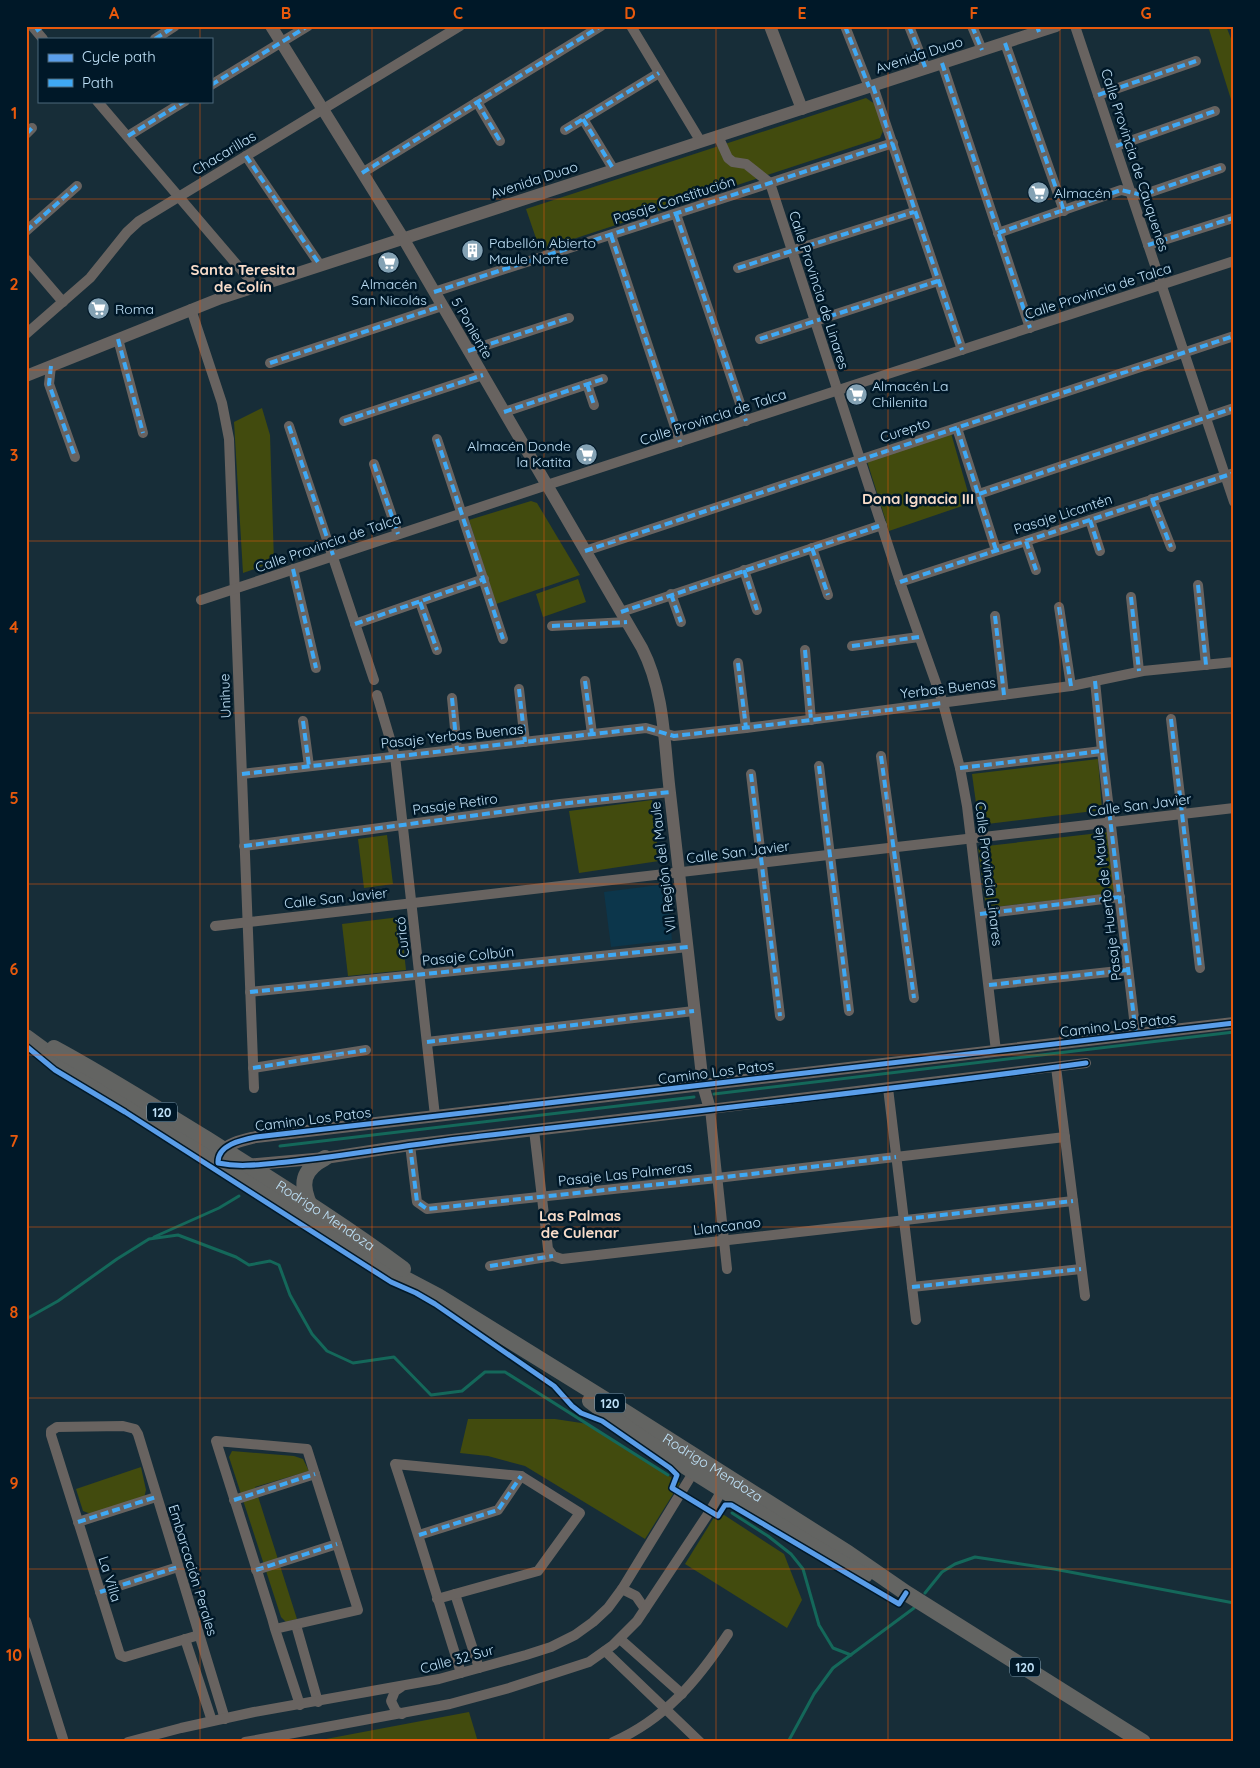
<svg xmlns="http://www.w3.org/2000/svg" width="1260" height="1768" font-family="Quicksand,sans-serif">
  <rect width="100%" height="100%" fill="#172d38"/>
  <polygon fill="#0c364b" points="659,885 667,890 672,940 611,947 604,892"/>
  <g fill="#424b0e">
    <polygon points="1208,26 1226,26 1234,46 1234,109"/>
    <polygon points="866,98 875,104 883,131 880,138 540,250 526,209"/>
    <polygon points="262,408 270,435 274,562 243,573 234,422"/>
    <polygon points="951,433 971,503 889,531 867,461"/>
    <polygon points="531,501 537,503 580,575 496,604 469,520"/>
    <polygon points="578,579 586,602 543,617 536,594"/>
    <polygon points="1098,759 1102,810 979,825 972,774"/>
    <polygon points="652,800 659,861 579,873 569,811"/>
    <polygon points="1108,832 1115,893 986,908 978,847"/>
    <polygon points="387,835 393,884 364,888 358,839"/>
    <polygon points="400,917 406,970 348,976 342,924"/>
    <polygon points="468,1419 555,1419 588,1424 680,1483 645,1539 525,1466 488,1456 460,1453"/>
    <polygon points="232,1451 294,1456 303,1459 309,1471 255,1487 297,1619 286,1622 281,1617 229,1457"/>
    <polygon points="141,1467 146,1490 144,1498 91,1514 83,1511 76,1489"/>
    <polygon points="718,1511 784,1554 802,1600 787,1628 685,1564"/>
    <polygon points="469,1712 478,1742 310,1742"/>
  </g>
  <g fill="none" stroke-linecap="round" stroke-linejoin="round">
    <g stroke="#14685a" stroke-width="3">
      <polyline points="714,1094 1234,1032"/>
      <polyline points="280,1146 694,1097"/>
      <polyline points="154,1237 219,1208 239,1196"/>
      <polyline points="26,1319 58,1301 117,1259 149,1239 178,1235 236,1257 249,1265 270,1261 279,1265 290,1295 312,1334 327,1351 353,1363 394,1357 431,1395 462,1391 485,1372 505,1372 668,1475"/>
      <polyline points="732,1513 768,1536 791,1554 803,1569 819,1625 833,1648 851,1655"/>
      <polyline points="925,1593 942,1572 955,1564 975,1557 1054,1569 1234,1603"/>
      <polyline points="788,1742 814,1694 833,1668 914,1608"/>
    </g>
    <g stroke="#686360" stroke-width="10">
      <polyline points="32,26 43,39"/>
      <polyline points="631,26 701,142"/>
      <polyline points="845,26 869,87"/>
      <polyline points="909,26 926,69"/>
      <polyline points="972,26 982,50"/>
      <polyline points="1075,26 1234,502"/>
      <polyline points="155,39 175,26"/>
      <polyline points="1005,43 1064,211"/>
      <polyline points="942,63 1030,328"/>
      <polyline points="211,85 308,26"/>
      <polyline points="873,86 962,350"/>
      <polyline points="1098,95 1196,61"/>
      <polyline points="97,101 255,286"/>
      <polyline points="477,102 500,141"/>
      <polyline points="583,119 614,170"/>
      <polyline points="565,130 659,73"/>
      <polyline points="26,134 32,128"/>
      <polyline points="128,136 185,101"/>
      <polyline points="718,136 728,158 733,162 746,164 770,183 900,582 943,703 960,768 967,806 996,1051"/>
      <polyline points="1116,146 1215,111"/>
      <polyline points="246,156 320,265"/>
      <polyline points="362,173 601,26"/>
      <polyline points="676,214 746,421"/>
      <polyline points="26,231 77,186"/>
      <polyline points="998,233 1121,190 1142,195 1221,168"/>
      <polyline points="611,235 680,442"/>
      <polyline points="1148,245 1233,218"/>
      <polyline points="26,259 63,302"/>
      <polyline points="738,268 914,212"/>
      <polyline points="434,292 893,143"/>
      <polyline points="191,309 222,403 229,439 254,1088"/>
      <polyline points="26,334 90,278 127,232 139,221 460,26"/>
      <polyline points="118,339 143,433"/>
      <polyline points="760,339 938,281"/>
      <polyline points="468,351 569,318"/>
      <polyline points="270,363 442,306"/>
      <polyline points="51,366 49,384 75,457"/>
      <polyline points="587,384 594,405"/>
      <polyline points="504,412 603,379"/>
      <polyline points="344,421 483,375"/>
      <polyline points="289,426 374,680"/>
      <polyline points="957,428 996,550"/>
      <polyline points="437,439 503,639"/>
      <polyline points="374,464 398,534"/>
      <polyline points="979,494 1234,408"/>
      <polyline points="1152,499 1171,547"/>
      <polyline points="1090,520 1100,551"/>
      <polyline points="1026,541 1036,570"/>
      <polyline points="812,548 828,595"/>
      <polyline points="585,551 1234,336"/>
      <polyline points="293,569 316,668"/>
      <polyline points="744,570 757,610"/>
      <polyline points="900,582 1234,473"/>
      <polyline points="1198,585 1206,665"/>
      <polyline points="671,594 681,622"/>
      <polyline points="1131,597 1139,671"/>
      <polyline points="201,600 547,485 1234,261"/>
      <polyline points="420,602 437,650"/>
      <polyline points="1059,607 1071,686"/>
      <polyline points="621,612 882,525"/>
      <polyline points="995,616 1004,695"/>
      <polyline points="355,624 484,579"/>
      <polyline points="552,626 627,622"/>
      <polyline points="852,646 919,637"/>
      <polyline points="805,650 811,720"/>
      <polyline points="738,663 746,728"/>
      <polyline points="585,681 592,734"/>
      <polyline points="1095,681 1102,751 1136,1035"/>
      <polyline points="519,689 525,742"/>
      <polyline points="377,695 395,756 435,1116"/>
      <polyline points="452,698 457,749"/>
      <polyline points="1171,719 1200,968"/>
      <polyline points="303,721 309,766"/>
      <polyline points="881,756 914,998"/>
      <polyline points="819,766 849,1011"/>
      <polyline points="960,768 1102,751"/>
      <polyline points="242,774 646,728 674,736 746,728 1071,686 1143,671 1234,662"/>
      <polyline points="751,774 780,1016"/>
      <polyline points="244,846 560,804 670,792"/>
      <polyline points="980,914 1120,897"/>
      <polyline points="215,926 1234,808"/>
      <polyline points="989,985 1128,970"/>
      <polyline points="250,992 688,947"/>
      <polyline points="427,1042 694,1011"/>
      <polyline points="1056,1067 1085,1296"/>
      <polyline points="253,1068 366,1050"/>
      <polyline points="888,1088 916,1320"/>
      <polyline points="534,1130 548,1249 553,1256 562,1259 1073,1201"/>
      <polyline points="410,1145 417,1202 427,1209 717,1178 1065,1137"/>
      <polyline points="490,1266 553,1256"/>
      <polyline points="727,1269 710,1109 1086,1063"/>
      <polyline points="912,1287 1081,1269"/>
      <polyline points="234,1500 315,1474"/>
      <polyline points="78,1522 156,1497"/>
      <polyline points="419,1535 498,1510 521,1476"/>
      <polyline points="256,1570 337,1544"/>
      <polyline points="622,1589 636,1596 645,1609"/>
      <polyline points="100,1592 178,1567"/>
      <polyline points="455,1594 479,1668"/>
      <path d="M437 1599 538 1571 580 1513 521 1476 395 1464C418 1533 439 1603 461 1673"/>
      <polyline points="26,1621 64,1742"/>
      <polyline points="296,1625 318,1702"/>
      <polyline points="275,1629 358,1610 307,1449 216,1441 272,1618 275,1629 300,1705"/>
      <polyline points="199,1635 125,1657 120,1655 51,1435 51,1431 57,1427 123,1426 135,1429 138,1434 225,1719"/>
      <polyline points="185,1639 212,1721"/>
      <polyline points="620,1639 682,1694"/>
      <polyline points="605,1651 700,1742"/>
      <polyline points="401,1687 395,1691 391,1701 396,1711 402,1714"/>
      <polyline points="128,1742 181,1728 254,1712 439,1679 526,1655 551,1647 575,1635 593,1622 608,1608 622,1589 696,1468"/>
      <polyline points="245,1742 450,1704 509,1688 589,1662 613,1645 637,1621 710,1511 725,1485"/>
      <path d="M613 1742C665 1719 697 1681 728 1634"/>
    </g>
    <g stroke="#686360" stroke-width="12">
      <polyline points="770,26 802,109"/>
      <polyline points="26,376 221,298 1056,26"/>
      <path d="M219 1154C227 1143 244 1140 256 1137L1234 1023"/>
      <path d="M245 1165 325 1158 410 1145 710 1109 703 1085C692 988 681 890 670 793 664 744 665 693 642 648L403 238 271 26"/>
    </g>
    <g stroke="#636462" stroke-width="16">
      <path id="s1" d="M26 1037 82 1078 375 1263 438 1296 622 1410 848 1553 906 1593 1143 1742"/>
      <path id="s2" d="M54 1048C106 1076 156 1108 207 1139 273 1181 340 1222 403 1269"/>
      <path d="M310 1206C300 1184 302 1170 325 1158"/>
      <path d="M590 1401C641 1440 696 1473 750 1507 788 1530 825 1556 865 1575"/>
    </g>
    <g stroke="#3fa9f5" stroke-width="4" stroke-dasharray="8 4" stroke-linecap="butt">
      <polyline points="845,26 869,87"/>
      <polyline points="909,26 926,69"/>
      <polyline points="972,26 982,50"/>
      <polyline points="1037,26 1039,32"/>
      <polyline points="36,31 43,26"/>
      <polyline points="155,39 175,26"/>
      <polyline points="1005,43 1064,211"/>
      <polyline points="942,63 1030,328"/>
      <polyline points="211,85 308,26"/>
      <polyline points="873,86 962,350"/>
      <polyline points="1098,95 1196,61"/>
      <polyline points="477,102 500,141"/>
      <polyline points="583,119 614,170"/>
      <polyline points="565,130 659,73"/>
      <polyline points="26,134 32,128"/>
      <polyline points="128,136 185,101"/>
      <polyline points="1116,146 1215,111"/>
      <polyline points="246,156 320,265"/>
      <polyline points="362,173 601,26"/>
      <polyline points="676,214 746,421"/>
      <polyline points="26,231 77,186"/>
      <polyline points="998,233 1121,190 1142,195 1221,168"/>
      <polyline points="611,235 680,442"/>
      <polyline points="1148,245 1233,218"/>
      <polyline points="738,268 914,212"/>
      <polyline points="434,292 893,143"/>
      <polyline points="118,339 143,433"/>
      <polyline points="760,339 938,281"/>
      <polyline points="468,351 569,318"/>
      <polyline points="270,363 442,306"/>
      <polyline points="51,366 49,384 75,457"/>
      <polyline points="587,384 594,405"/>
      <polyline points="504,412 603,379"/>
      <polyline points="344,421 483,375"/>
      <polyline points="289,426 333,555"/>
      <polyline points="957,428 996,550"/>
      <polyline points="437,439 503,639"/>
      <polyline points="374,464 398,534"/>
      <polyline points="979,494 1234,408"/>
      <polyline points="1152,499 1171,547"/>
      <polyline points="1090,520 1100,551"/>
      <polyline points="1026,541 1036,570"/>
      <polyline points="812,548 828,595"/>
      <polyline points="585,551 1234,336"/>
      <polyline points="293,569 316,668"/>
      <polyline points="744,570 757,610"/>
      <polyline points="900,582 1234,473"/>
      <polyline points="1198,585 1206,665"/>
      <polyline points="671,594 681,622"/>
      <polyline points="1131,597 1139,671"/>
      <polyline points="420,602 437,650"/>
      <polyline points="1059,607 1071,686"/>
      <polyline points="621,612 882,525"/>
      <polyline points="995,616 1004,695"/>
      <polyline points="355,624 484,579"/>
      <polyline points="552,626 627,622"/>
      <polyline points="852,646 919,637"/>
      <polyline points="805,650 811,720"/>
      <polyline points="738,663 746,728"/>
      <polyline points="585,681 592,734"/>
      <polyline points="1095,681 1102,751 1136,1035"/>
      <polyline points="519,689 525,742"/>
      <polyline points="452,698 457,749"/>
      <polyline points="1171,719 1200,968"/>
      <polyline points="303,721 309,766"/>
      <polyline points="881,756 914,998"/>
      <polyline points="819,766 849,1011"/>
      <polyline points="960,768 1102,751"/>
      <polyline points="242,774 646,728 674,736 811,720 943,703"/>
      <polyline points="751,774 780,1016"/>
      <polyline points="244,846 560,804 670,792"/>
      <polyline points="980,914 1120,897"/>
      <polyline points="989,985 1128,970"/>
      <polyline points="250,992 688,947"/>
      <polyline points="427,1042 694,1011"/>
      <polyline points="253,1068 366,1050"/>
      <polyline points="410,1145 417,1202 427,1209 717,1178 896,1157"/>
      <polyline points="904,1219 1073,1201"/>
      <polyline points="490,1266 553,1256"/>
      <polyline points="912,1287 1081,1269"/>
      <polyline points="234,1500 315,1474"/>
      <polyline points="78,1522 156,1497"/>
      <polyline points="419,1535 498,1510 521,1476"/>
      <polyline points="256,1570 337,1544"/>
      <polyline points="100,1592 178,1567"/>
      <polyline points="698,1742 699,1741"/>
    </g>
    <defs>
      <g id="cycleway">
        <polyline points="26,1046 55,1070 125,1112 391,1282 416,1293 435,1304 554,1386 572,1406 581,1413 602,1421 670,1468 677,1475 672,1488 718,1516 725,1505 731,1505 899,1604 906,1593"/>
        <path d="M1086 1063C877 1092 667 1114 457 1139 401 1146 344 1156 287 1162 264 1164 241 1168 218 1163 217 1145 241 1140 256 1137L1234 1023"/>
      </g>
    </defs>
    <use href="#cycleway" stroke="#001828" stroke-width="8"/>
    <use href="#cycleway" stroke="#5a9eea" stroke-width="5"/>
  </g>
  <path fill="none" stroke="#e8590c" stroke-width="1" stroke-opacity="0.55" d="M200 26V39M372 26V1742M544 26V1742M716 26V1742M888 26V1742M1060 26V1742M200 101V1742M26 199H1234M26 370H1234M26 541H1234M26 713H1234M26 884H1234M26 1055H1234M26 1227H1234M26 1398H1234M26 1569H1234"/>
  <defs>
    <symbol id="supermarket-disc" viewBox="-11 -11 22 22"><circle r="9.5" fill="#84a2b4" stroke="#001828"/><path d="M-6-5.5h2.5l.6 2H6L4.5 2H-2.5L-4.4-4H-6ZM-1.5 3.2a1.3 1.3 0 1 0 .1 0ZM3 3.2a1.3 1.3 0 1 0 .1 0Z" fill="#fff"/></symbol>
    <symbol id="building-disc" viewBox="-11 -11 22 22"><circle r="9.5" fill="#84a2b4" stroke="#001828"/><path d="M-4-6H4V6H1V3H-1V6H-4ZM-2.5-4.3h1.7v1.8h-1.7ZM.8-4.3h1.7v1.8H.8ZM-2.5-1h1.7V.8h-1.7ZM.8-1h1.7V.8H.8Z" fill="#fff"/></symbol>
  </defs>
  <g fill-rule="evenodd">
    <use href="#supermarket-disc" x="1026" y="180" width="25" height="25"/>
    <use href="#building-disc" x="460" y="238" width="25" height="25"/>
    <use href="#supermarket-disc" x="376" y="250" width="25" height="25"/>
    <use href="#supermarket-disc" x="86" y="296" width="25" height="25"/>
    <use href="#supermarket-disc" x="844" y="382" width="25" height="25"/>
    <use href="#supermarket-disc" x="574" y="442" width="25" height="25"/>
  </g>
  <g text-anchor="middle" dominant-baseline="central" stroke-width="5" stroke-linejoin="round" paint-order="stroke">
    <g fill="#001828" stroke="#86a5b9" stroke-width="1">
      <rect x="147" y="1102.5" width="30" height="19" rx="4"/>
      <rect x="595" y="1393.5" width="30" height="19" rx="4"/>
      <rect x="1010" y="1657.5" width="30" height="19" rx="4"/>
    </g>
    <g font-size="12" font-weight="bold" fill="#bfe1f7">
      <text x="162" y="1112">120</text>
      <text x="610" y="1403">120</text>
      <text x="1025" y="1667">120</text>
    </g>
    <g font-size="14" fill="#bfe1f7" stroke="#001828">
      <text transform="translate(919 55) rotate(-18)">Avenida Duao</text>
      <text transform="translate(224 153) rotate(-31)">Chacarillas</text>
      <text transform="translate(1135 160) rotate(72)">Calle Provincia de Cauquenes</text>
      <text transform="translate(534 180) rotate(-18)">Avenida Duao</text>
      <text transform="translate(674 200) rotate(-18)">Pasaje Constitución</text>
      <text transform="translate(819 290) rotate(72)">Calle Provincia de Linares</text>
      <text transform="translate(1098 291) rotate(-18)">Calle Provincia de Talca</text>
      <text transform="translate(472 328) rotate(60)">5 Poniente</text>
      <text transform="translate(713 417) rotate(-18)">Calle Provincia de Talca</text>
      <text transform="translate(905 430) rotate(-18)">Curepto</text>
      <text transform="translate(1063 514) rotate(-18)">Pasaje Licantén</text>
      <text transform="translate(328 543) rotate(-19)">Calle Provincia de Talca</text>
      <text transform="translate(948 688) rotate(-7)">Yerbas Buenas</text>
      <text transform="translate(225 696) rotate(-92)">Unihue</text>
      <text transform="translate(452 736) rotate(-6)">Pasaje Yerbas Buenas</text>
      <text transform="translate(455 804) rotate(-8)">Pasaje Retiro</text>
      <text transform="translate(1140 805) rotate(-7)">Calle San Javier</text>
      <text transform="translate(738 852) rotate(-7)">Calle San Javier</text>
      <text transform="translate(663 867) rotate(-97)">VII Región del Maule</text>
      <text transform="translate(989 874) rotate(83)">Calle Provincia Linares</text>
      <text transform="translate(336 898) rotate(-6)">Calle San Javier</text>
      <text transform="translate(1107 904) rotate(-97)">Pasaje Huerto de Maule</text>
      <text transform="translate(402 937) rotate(-96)">Curicó</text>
      <text transform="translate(468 956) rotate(-6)">Pasaje Colbún</text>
      <text transform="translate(1118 1025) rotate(-7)">Camino Los Patos</text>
      <text transform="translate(716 1072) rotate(-7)">Camino Los Patos</text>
      <text transform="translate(313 1119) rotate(-7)">Camino Los Patos</text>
      <text transform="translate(625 1174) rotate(-6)">Pasaje Las Palmeras</text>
      <text stroke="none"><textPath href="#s2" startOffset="319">Rodrigo Mendoza</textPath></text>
      <text transform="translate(727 1226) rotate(-7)">Llancanao</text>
      <text stroke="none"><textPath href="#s1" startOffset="811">Rodrigo Mendoza</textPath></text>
      <text transform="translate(193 1570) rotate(73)">Embarcación Perales</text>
      <text transform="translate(110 1579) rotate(73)">La Villa</text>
      <text transform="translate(457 1659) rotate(-15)">Calle 32 Sur</text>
    </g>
    <g font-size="14" fill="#bfe1f7" stroke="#001828" text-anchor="start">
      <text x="1054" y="193">Almacén</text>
      <text x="489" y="243">Pabellón Abierto<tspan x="489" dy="16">Maule Norte</tspan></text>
      <text x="389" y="284" text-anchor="middle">Almacén<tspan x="389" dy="16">San Nicolás</tspan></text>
      <text x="115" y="309">Roma</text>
      <text x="872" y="386">Almacén La<tspan x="872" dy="16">Chilenita</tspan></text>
      <text x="571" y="446" text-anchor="end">Almacén Donde<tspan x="571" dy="16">la Katita</tspan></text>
    </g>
    <g font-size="15" font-weight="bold" fill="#f8dcc9" stroke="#001828">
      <text x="243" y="269">Santa Teresita<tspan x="243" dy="17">de Colín</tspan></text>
      <text x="918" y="498">Dona Ignacia III</text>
      <text x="580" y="1215">Las Palmas<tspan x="580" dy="17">de Culenar</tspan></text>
    </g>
  </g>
  <rect width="1260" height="1768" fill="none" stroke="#001828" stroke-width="55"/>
  <rect x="38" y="38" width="175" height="65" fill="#001828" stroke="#4c687b"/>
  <rect x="48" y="54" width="25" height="8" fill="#5a9eea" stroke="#4c687b"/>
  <text x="82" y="62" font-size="15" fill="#bfe1f7">Cycle path</text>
  <rect x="48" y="79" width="25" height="8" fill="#3fa9f5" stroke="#4c687b"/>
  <text x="82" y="88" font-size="15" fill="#bfe1f7">Path</text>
  <rect x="28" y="28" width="1204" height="1712" fill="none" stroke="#e8590c" stroke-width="2"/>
  <g font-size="16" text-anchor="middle" font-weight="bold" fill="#e8590c">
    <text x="114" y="19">A</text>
    <text x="286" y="19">B</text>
    <text x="458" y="19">C</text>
    <text x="630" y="19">D</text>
    <text x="802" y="19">E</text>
    <text x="974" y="19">F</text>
    <text x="1146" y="19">G</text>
    <text x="14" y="119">1</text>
    <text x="14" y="290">2</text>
    <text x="14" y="461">3</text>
    <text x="14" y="633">4</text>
    <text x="14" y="804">5</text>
    <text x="14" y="975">6</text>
    <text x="14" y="1147">7</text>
    <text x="14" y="1318">8</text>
    <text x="14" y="1489">9</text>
    <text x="14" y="1661">10</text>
  </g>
</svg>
